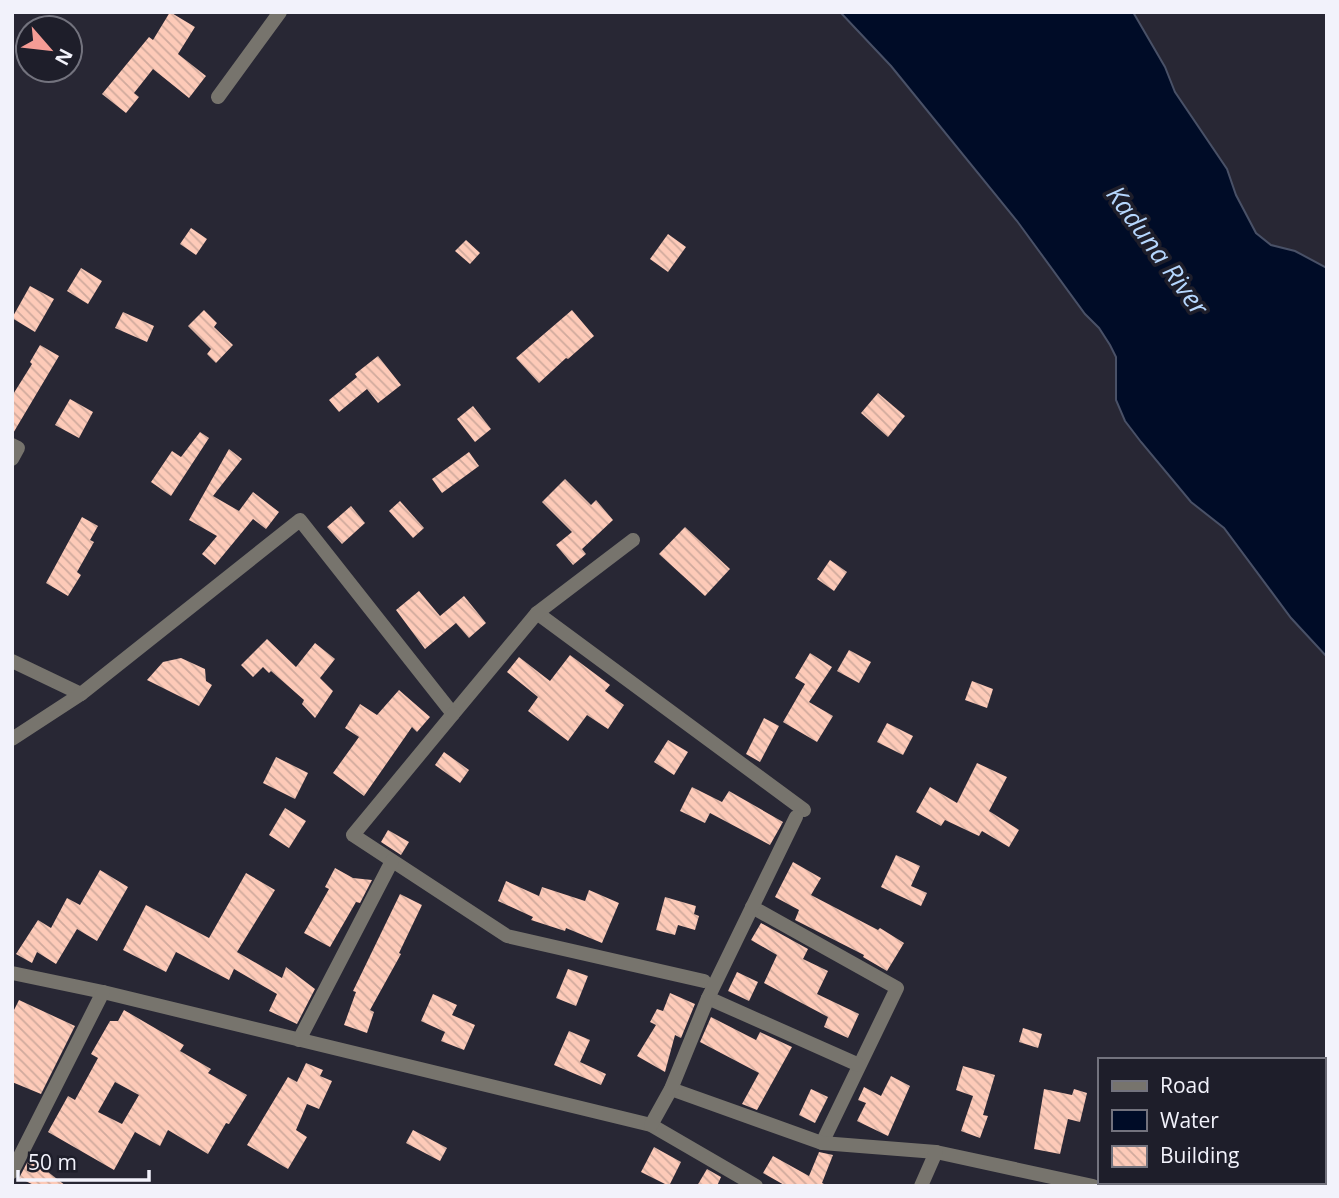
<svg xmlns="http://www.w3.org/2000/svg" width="1339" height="1198" font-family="'Open Sans',sans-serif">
  <defs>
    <pattern id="building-back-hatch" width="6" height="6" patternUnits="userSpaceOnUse" patternTransform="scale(1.75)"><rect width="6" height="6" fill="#fdcab8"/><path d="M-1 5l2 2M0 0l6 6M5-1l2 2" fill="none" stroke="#d0aa9d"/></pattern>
  </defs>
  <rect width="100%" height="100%" fill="#282734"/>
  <polygon fill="#000c27" stroke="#495167" stroke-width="2" points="840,12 1133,12 1165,67 1175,92 1227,169 1236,195 1256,233 1271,245 1295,251 1327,268 1327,657 1291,618 1224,528 1191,502 1141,442 1125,421 1116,400 1116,357 1110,345 1099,328 1085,314 1017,221 891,66"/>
  <g fill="url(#building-back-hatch)" fill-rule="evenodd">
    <polygon points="170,12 195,27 178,54 206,76 189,98 153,69 134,93 139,97 126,113 102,94 149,37 153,40"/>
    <polygon points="191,228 207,239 196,255 180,244"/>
    <polygon points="668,234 686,247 668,272 650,259"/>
    <polygon points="466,240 480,253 470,264 455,251"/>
    <polygon points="81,268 102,281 88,304 67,291"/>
    <polygon points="30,286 54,299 35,332 12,318"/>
    <polygon points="204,310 217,323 214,327 233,345 216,363 207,354 211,349 188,326"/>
    <polygon points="572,310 594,336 568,359 566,358 539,383 516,358"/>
    <polygon points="123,312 154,326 147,342 115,328"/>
    <polygon points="40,345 59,356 12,435 12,396 32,364 30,362"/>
    <polygon points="378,356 401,385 378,403 367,389 339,412 329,400 357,377 355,374"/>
    <polygon points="878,393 905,416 888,437 861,413"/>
    <polygon points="70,399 93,412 79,438 55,425"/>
    <polygon points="473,406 491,429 475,442 457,419"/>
    <polygon points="200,432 209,438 171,496 151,482 172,451 181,457"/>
    <polygon points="229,449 242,459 213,496 239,511 253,492 279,512 266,529 253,519 215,565 202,554 217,536 189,520"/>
    <polygon points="469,452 479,466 442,493 432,479"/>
    <polygon points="565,479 591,505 596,500 613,520 582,549 586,554 573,565 556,545 572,532 542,502"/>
    <polygon points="400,501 424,528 413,538 389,511"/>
    <polygon points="351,506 365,523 342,544 327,527"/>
    <polygon points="82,517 98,526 90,540 94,542 77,572 81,575 68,596 46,583"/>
    <polygon points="685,527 730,569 705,596 659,554"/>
    <polygon points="830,560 847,572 834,591 817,579"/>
    <polygon points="419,591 440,616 464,596 486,623 469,638 456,623 425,649 396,610"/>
    <polygon points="267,639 296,667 315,643 335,659 320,678 333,691 315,718 302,704 304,700 271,671 269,673 263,667 253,677 241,665"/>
    <polygon points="849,650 871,662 859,683 837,671"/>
    <polygon points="810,653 832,667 809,702 833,716 817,742 783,722 805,684 795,678"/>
    <polygon points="570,655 610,685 605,691 624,705 608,729 587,715 568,741 528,711 538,697 507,672 519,657 550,681"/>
    <polygon points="181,658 205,669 206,681 212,685 199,706 147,680 163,662"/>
    <polygon points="972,681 993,689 987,708 965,700"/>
    <polygon points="399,690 430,717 417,732 412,727 364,796 333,773 359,737 345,728 360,704 377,715"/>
    <polygon points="764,718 779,726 760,762 746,754"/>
    <polygon points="887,723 913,736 903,755 877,742"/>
    <polygon points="668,740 688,752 674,775 654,762"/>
    <polygon points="444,752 469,770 460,783 435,765"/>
    <polygon points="276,757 308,773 295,799 263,783"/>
    <polygon points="977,763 1007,777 989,811 1019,830 1009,847 982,831 979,836 945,820 941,826 916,812 930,787 957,803"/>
    <polygon points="692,787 722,802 729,791 783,822 770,845 710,813 705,823 680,811"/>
    <polygon points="285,808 306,821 289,848 269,835"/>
    <polygon points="388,830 409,842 401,855 381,842"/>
    <polygon points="896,855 920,866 911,886 927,893 921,906 881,887"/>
    <polygon points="793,862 821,878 811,895 878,930 880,928 904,943 887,971 863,957 864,955 795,920 799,910 775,897"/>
    <polygon points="335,868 353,878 372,880 360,903 356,902 330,947 304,933 329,889 325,887"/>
    <polygon points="100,870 128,887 97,941 77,929 56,964 37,952 32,963 16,954 38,920 51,928 67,898 80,905"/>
    <polygon points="246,873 275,890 237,952 282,978 286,967 315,989 297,1024 269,1011 277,994 234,969 229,980 176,952 166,972 123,950 146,905 209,938"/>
    <polygon points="506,881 539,896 542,887 585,901 589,890 619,903 602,943 566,928 565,931 531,920 533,917 498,901"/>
    <polygon points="400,894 422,905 399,953 401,954 370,1010 374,1012 367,1033 344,1025 356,992 353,991"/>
    <polygon points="665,897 696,906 694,914 699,916 695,930 678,925 675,935 656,930"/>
    <polygon points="761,923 808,949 803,959 828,971 817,994 859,1014 848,1038 824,1027 828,1017 764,983 777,955 751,940"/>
    <polygon points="568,969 588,976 576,1006 556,998"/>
    <polygon points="737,972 758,982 749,1001 728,991"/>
    <polygon points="670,993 695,1004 681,1038 675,1035 665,1072 637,1056 656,1025 650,1022 657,1009 663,1011"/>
    <polygon points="433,994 457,1005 452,1015 475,1025 464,1050 441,1041 445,1032 421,1021"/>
    <polygon points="19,1000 75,1026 41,1094 12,1082 12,1014"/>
    <path d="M124 1010 184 1045 180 1051 211 1069 208 1073 247 1095 229 1124 226 1123 208 1154 168 1130 160 1146 135 1132 114 1170 48 1132 68 1096 75 1100 98 1058 91 1054 110 1021H118ZM115 1082 139 1095 122 1124 98 1112Z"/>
    <polygon points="711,1017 756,1040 760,1032 792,1047 757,1110 742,1104 759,1073 700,1042"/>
    <polygon points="1023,1028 1042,1034 1038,1048 1019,1042"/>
    <polygon points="569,1031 590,1040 580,1062 606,1074 601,1085 554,1065"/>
    <polygon points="306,1063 323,1070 320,1076 332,1081 319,1109 307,1104 296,1130 307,1137 288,1169 247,1145 288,1077 297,1082"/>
    <polygon points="963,1066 995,1075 983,1115 988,1116 980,1138 961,1131 973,1096 956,1090"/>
    <polygon points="891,1076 910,1086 888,1136 857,1121 866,1103 858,1100 864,1087 881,1096"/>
    <polygon points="811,1089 828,1097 815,1123 799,1115"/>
    <polygon points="1044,1089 1072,1095 1074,1089 1087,1093 1080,1122 1068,1119 1060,1154 1034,1149"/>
    <polygon points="413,1130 447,1148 440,1161 406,1143"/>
    <polygon points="654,1147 681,1162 669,1186 641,1172"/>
    <polygon points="819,1152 833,1155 822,1183 828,1186 786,1186 763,1173 773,1156 809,1176"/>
    <polygon points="29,1159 34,1161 66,1186 36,1186 19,1178"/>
    <polygon points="707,1169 721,1177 717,1186 697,1186"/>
  </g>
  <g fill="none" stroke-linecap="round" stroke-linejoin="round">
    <g stroke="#77746d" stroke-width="14">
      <polyline points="218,97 280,12"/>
      <polyline points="12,445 18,448 12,459"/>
      <polyline points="537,613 804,810"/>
      <polyline points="12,661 81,694 300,520 453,714 537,613 633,540"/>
      <polyline points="453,714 353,835 507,936 704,981"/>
      <polyline points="12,739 81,694"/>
      <polyline points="752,907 897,988 822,1143"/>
      <polyline points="12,973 103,992 651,1125 756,1186"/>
      <polyline points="708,998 859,1065"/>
      <polyline points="299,1040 392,861"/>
      <polyline points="671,1089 822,1143 936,1152 1093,1186"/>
      <polyline points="651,1125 671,1089 708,998 796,817"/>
      <polyline points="12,1172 103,992"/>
      <polyline points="921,1186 936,1152"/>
    </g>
  </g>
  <g text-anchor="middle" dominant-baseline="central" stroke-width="7" stroke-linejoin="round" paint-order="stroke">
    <g font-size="26" font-style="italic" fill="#b6d7fe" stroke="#1e1e2a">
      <text transform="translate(1158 250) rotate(54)">Kaduna River</text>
    </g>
  </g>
  <rect width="1339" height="1198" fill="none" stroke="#f2f2fb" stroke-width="28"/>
  <rect x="1098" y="1058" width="228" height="126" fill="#1e1e2a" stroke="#73737e" stroke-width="2"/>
  <rect x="1112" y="1081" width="35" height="10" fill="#77746d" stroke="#73737e" stroke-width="2"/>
  <text x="1160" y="1093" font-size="21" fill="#f2f2fb">Road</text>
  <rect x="1112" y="1110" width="35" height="21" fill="#000c27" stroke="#73737e" stroke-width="2"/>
  <text x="1160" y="1128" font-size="21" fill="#f2f2fb">Water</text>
  <rect x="1112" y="1146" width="35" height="21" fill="url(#building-back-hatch)" stroke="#73737e" stroke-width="2"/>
  <text x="1160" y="1163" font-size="21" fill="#f2f2fb">Building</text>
  <g transform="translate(49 49) rotate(118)"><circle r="33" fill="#1e1e2a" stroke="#73737e" stroke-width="2"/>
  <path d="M0-5L12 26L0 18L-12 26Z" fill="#f59c95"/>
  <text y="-10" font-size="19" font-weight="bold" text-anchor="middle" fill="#f2f2fb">N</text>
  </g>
  <path d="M18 1170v10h131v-10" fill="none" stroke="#f2f2fb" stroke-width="3.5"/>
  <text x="28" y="1170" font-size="21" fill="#f2f2fb" stroke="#1e1e2a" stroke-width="5" paint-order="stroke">50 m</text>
</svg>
